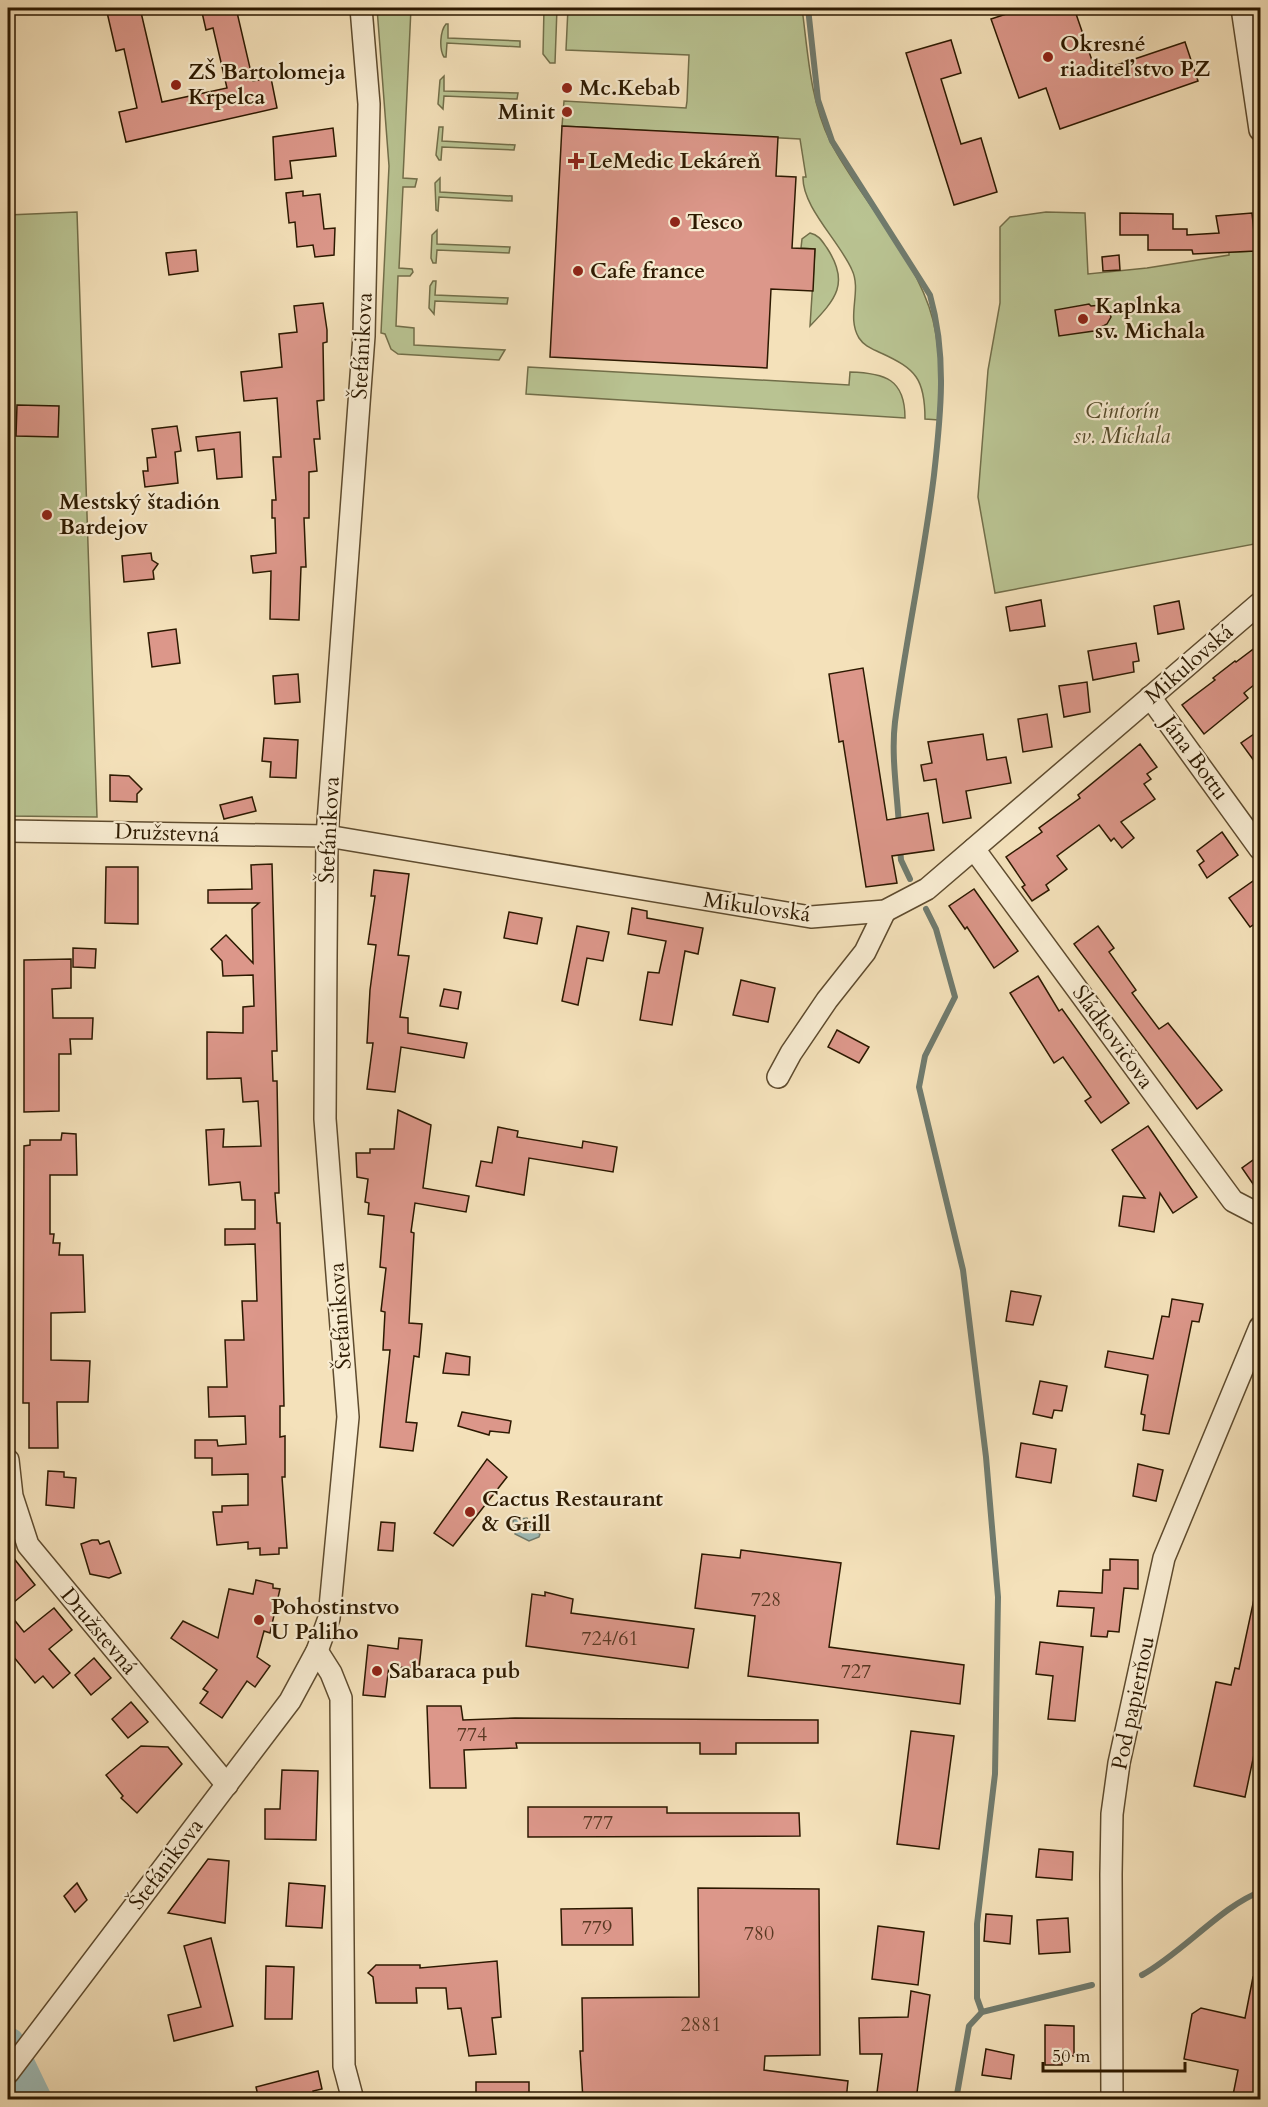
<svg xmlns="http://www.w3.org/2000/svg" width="1268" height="2107" font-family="Cardo,serif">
  <rect width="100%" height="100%" fill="#f4e1ba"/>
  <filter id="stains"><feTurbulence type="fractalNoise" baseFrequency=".00333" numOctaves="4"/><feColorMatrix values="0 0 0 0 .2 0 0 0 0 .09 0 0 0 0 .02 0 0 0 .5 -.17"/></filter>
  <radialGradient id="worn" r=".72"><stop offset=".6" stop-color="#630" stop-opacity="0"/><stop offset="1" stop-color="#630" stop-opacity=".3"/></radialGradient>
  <g fill="#b9c392" stroke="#726e49" stroke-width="1.5">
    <polygon points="377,8 411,8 403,178 417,179 415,187 403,187 399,268 412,269 413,272 410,276 398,276 396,326 414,328 414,345 505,350 499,360 398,354 391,349 385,334 381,333 389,166"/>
    <polygon points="544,8 557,8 555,63 550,63 543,54"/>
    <path d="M568 8H802C808 53 810 100 830 141 860 200 916 255 933 320 941 353 940 386 939 420L925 419C925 379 916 369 881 353 873 349 864 346 859 338 846 317 862 291 852 270 840 242 802 207 803 177H806L800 139 562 126 564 101 686 108 687 101 689 55 566 50Z"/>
    <path d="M446 24H448V38L520 41V47L447 43 446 57H444C439 49 440 31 446 24Z"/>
    <polygon points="444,76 444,91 518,93 517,99 444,96 443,109 438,104 440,80"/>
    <polygon points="439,127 443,127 442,141 515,145 514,150 442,147 441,160 439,160 436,155"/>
    <polygon points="440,178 440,192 512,196 512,201 439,197 438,211 436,210 435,183"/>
    <polygon points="77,212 97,817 8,816 8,215"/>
    <polygon points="1046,212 1085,213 1088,274 1147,268 1229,255 1229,252 1255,251 1260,278 1260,543 995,593 978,497 988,370 1000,303 1000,227 1010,217"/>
    <polygon points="437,230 437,244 510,247 509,253 437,250 436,263 433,263 431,258 432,235"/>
    <path d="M810 233C819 235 822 241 827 248 850 283 836 299 810 326L815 249 801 248 802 239Z"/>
    <polygon points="433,281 436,281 435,295 508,298 507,304 435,301 434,314 429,308 430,286"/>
    <path d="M528 367 849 385 850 372C885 373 905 379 905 418L526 394Z"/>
  </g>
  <polygon fill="#9ebcb8" stroke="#707b6e" stroke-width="1.5" points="527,1518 532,1529 540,1534 539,1537 529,1541 515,1534 513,1520"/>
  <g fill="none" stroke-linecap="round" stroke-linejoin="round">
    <g stroke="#707b6e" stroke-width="6">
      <path d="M808 8 818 100 832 141 930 295C947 355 941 413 934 475 924 557 906 639 895 722 891 755 897 792 899 826"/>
      <polyline points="900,848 901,860 910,879"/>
      <polyline points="926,909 936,929 955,997 925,1056 919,1087 963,1270 986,1457 998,1597 995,1774 977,1924 977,1998 982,2012"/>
      <path d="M1142 1975C1181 1954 1223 1905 1260 1892"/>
      <polyline points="956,2100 969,2026 982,2012 1092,1985"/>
    </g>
    <polyline stroke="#9ebcb8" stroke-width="34" points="8,2044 35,2100"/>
  </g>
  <g fill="#dc978a" stroke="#2c1900" stroke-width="1.5">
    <polygon points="106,8 140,8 162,102 227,88 213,28 206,30 201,8 236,8 253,81 271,78 277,108 126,142 119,112 137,108 124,49 116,51"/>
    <polygon points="1025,8 1074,8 1096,72 1185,42 1198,81 1060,129 1046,88 1019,98 991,19"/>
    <polygon points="951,40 961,73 941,79 961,144 981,138 997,192 954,205 906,53"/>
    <polygon points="562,126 778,137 776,176 796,177 792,248 815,249 813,291 771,289 767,368 550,357"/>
    <polygon points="333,128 336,156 290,161 292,178 275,180 273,137"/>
    <polygon points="303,191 303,196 320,194 324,229 335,228 334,255 315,257 313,245 297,247 295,222 289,223 286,193"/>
    <polygon points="1120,213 1173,214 1173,229 1187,229 1187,235 1219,233 1216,216 1252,213 1256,251 1193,254 1192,250 1148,250 1148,235 1120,235"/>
    <polygon points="196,250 198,271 169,275 166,253"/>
    <polygon points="1119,255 1120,270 1103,271 1102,257"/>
    <polygon points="323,303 327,330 327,342 323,343 324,400 317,401 320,439 314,439 317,471 309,472 309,518 304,518 306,567 301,567 299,620 270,619 271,571 253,573 251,556 276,553 275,518 272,518 272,500 276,500 273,457 281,457 277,398 244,401 241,372 282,367 279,334 297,332 294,306"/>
    <polygon points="1089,304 1091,306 1102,305 1108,309 1111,317 1107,324 1094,331 1059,336 1055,310"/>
    <polygon points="17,405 59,406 58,437 16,436"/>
    <polygon points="177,426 181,451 175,452 178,483 145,487 143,471 148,471 147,458 156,457 152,429"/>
    <polygon points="240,432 242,477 217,479 214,449 198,451 196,437"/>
    <polygon points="151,553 152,560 158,564 153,571 154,579 124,582 122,556"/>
    <polygon points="1041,600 1045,626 1010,631 1006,607"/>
    <polygon points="1179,601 1184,629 1158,634 1154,606"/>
    <polygon points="176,629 180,663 152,667 148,633"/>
    <polygon points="1136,643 1139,661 1133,662 1134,672 1093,680 1088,651"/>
    <polygon points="1260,644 1260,680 1244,693 1248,698 1204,734 1182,705 1215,680 1213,678 1235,661 1236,662"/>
    <polygon points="863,668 887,820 928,813 934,850 892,856 897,883 866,887 843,741 839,742 829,674"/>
    <polygon points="298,674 300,702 275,704 273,676"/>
    <polygon points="1087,682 1090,712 1064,717 1059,686"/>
    <polygon points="1047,714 1052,747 1023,752 1018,719"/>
    <polygon points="983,734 987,760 1006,757 1011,783 966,791 971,818 943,823 936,779 924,781 921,765 932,763 928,742"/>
    <polygon points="1254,734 1260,743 1260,769 1241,743"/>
    <polygon points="264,738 298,740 296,778 270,777 271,762 262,761"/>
    <polygon points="1140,744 1157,767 1147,774 1151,779 1144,784 1155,799 1121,822 1134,838 1122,848 1114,838 1111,841 1099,825 1057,856 1067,869 1046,885 1049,890 1032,901 1022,887 1025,885 1006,857 1042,832 1039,828 1080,798 1078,795"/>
    <polygon points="110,775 129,776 142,789 137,794 137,802 110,801"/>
    <polygon points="252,797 256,811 224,819 220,805"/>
    <polygon points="1222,832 1238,855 1207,878 1199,865 1204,861 1197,851"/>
    <polygon points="272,864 277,1051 272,1051 273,1081 277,1081 279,1193 275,1193 277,1223 280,1223 284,1406 280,1406 280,1437 285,1436 285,1477 282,1477 287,1548 279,1548 279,1554 260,1555 260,1548 248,1549 248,1542 217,1545 213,1512 222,1512 222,1506 248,1505 248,1474 212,1475 212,1458 195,1458 195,1440 217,1440 218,1446 246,1444 245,1416 209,1417 208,1387 227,1387 225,1340 244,1340 242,1301 257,1301 255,1244 225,1245 225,1229 255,1229 255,1200 242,1200 240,1182 209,1185 206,1130 224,1129 223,1147 261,1146 258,1101 243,1102 241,1078 207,1079 207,1032 243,1033 243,1007 254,1006 253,975 223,976 222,961 211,949 226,935 253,963 252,909 259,903 208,903 208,890 252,889 251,865"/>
    <polygon points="106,867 138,867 138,924 105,923"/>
    <polygon points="374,870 409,874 398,955 409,956 400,1017 408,1018 408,1033 467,1043 464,1058 401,1047 395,1092 367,1089 373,1043 367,1043 370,990 376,945 368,944 375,896 371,896"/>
    <polygon points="1253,881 1260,891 1260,920 1250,927 1229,898"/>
    <polygon points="974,889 1018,951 994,968 967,927 965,929 949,906"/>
    <polygon points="632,908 647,911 647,918 703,928 698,954 685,951 672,1025 640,1020 648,972 659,973 666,941 628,934"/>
    <polygon points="509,912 542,918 537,944 504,938"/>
    <polygon points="577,926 609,932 603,961 587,958 578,1005 562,1001"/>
    <polygon points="1098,926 1114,948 1109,952 1136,990 1132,993 1159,1029 1168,1023 1222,1090 1197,1109 1074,944"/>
    <polygon points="73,948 96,949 95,968 73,967"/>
    <polygon points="71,959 71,988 52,989 53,1018 93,1018 92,1039 70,1039 71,1054 59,1054 59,1111 24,1112 24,960"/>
    <polygon points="1038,976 1059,1011 1062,1009 1129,1103 1101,1123 1085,1101 1091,1097 1063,1057 1054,1063 1010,993"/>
    <polygon points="741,980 775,988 768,1022 733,1015"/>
    <polygon points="444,989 461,992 458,1009 440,1006"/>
    <polygon points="837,1030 869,1047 859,1063 828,1047"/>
    <polygon points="398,1110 431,1125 423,1188 469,1196 466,1212 415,1203 411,1232 414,1233 409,1323 422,1324 419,1357 414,1356 406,1422 417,1423 413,1451 380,1447 390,1350 383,1350 385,1312 381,1311 386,1268 380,1267 384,1216 368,1214 369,1203 365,1202 368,1179 357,1177 356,1153 370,1153 370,1149 394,1149"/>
    <polygon points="1148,1126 1197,1197 1173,1213 1160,1193 1154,1232 1119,1226 1123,1196 1145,1198 1112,1150"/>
    <polygon points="498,1127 518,1131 517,1137 582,1148 583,1141 617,1147 613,1172 529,1158 524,1195 476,1186 481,1161 492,1163"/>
    <polygon points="62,1133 76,1134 77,1175 50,1175 50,1234 54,1234 53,1243 60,1243 59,1255 83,1255 85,1312 51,1313 51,1360 90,1361 88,1402 57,1402 58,1448 29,1448 29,1403 23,1403 24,1146 30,1145 30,1140 61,1140"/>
    <polygon points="1260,1155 1260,1194 1242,1168"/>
    <polygon points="1011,1291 1041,1296 1033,1325 1006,1321"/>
    <polygon points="1172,1299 1203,1304 1199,1322 1192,1321 1169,1434 1143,1430 1145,1415 1141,1414 1148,1375 1105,1367 1108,1351 1153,1359 1162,1316 1169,1317"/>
    <polygon points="446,1353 470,1357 469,1375 443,1373"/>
    <polygon points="1040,1381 1067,1386 1062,1411 1054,1410 1052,1418 1033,1414"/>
    <polygon points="462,1412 511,1421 509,1433 490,1431 489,1435 458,1426"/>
    <polygon points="1021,1443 1056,1449 1051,1483 1016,1477"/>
    <polygon points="487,1459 507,1477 453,1546 434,1533"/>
    <polygon points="1138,1464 1163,1470 1156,1501 1133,1496"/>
    <polygon points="48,1471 64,1472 64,1477 76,1478 74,1508 46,1505"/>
    <polygon points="381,1522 395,1523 393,1551 378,1550"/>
    <polygon points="92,1540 98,1540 100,1544 109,1541 121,1573 109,1578 90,1574 81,1544"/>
    <polygon points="741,1550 841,1563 829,1647 964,1665 960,1704 748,1676 755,1616 695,1608 702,1554 740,1558"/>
    <polygon points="8,1551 35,1585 14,1602 8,1594"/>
    <polygon points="1110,1559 1138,1560 1138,1589 1124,1588 1119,1632 1108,1631 1107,1637 1091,1636 1094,1608 1057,1606 1059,1591 1102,1593 1103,1570 1110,1570"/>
    <polygon points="256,1580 273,1584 273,1588 280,1589 270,1633 264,1631 257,1657 270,1666 255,1687 247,1681 222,1718 200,1703 208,1692 203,1689 217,1670 171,1638 183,1621 218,1638 229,1589 253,1594"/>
    <polygon points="545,1592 573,1599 571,1613 694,1629 688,1668 526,1646 532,1594 545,1596"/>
    <polygon points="1254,1599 1260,1600 1260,1726 1245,1797 1194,1786 1216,1682 1231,1685 1235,1668 1239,1669"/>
    <polygon points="54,1608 72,1630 49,1649 70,1673 53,1688 43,1676 35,1683 8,1650 8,1612 24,1632"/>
    <polygon points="399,1638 422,1640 419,1669 389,1666 385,1697 363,1695 368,1645 398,1649"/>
    <polygon points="1040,1642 1083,1647 1075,1721 1048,1719 1053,1676 1036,1674"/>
    <polygon points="94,1658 111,1678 91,1695 75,1675"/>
    <polygon points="131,1702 148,1722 128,1738 112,1719"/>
    <polygon points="427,1706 461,1706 463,1720 515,1718 818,1720 818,1743 736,1743 736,1754 700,1754 700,1743 516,1743 517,1748 464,1750 466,1788 430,1788"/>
    <polygon points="911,1731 954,1736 939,1849 897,1844"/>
    <polygon points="141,1746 168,1747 182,1764 137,1813 121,1798 123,1796 106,1775"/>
    <polygon points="282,1770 318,1771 316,1840 265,1839 265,1809 280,1809"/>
    <polygon points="528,1807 667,1807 667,1813 799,1813 800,1836 528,1837"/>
    <polygon points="1039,1849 1073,1852 1072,1880 1036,1877"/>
    <polygon points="208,1859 229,1861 225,1923 168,1913"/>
    <polygon points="77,1883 87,1900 75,1912 64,1896"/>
    <polygon points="289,1883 325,1886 322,1928 286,1926"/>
    <polygon points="698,1888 819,1889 820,2055 765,2056 764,2070 848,2081 846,2100 583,2100 580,2051 583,2051 582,1998 699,1997"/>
    <polygon points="632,1908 633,1945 562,1945 561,1909"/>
    <polygon points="986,1914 1012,1916 1010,1944 984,1941"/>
    <polygon points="1068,1918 1070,1952 1039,1954 1037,1920"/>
    <polygon points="878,1926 924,1932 918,1985 872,1979"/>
    <polygon points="211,1938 233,2026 174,2041 168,2015 201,2007 184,1946"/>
    <polygon points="497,1961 501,2017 492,2018 496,2054 469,2056 461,2008 448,2009 446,1988 416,1988 417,2003 376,2003 373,1977 368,1973 376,1965 420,1965 420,1968"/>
    <polygon points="266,1966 294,1967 292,2019 265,2019"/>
    <polygon points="1253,1977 1260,1977 1260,2100 1232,2100 1238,2070 1184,2059 1192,2014 1201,2008 1245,2018"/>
    <polygon points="911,1991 930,1995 916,2100 876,2100 882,2054 860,2054 859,2018 908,2017"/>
    <polygon points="1045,2025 1074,2026 1074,2056 1062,2055 1062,2065 1045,2065"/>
    <polygon points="986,2049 1014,2055 1011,2079 982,2075"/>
    <polygon points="318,2071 322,2089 313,2091 315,2100 259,2100 256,2087"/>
    <rect x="476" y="2082" width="53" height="18"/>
  </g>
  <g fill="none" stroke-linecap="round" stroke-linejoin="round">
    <defs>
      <g id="minor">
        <polyline points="1242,8 1260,130"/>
        <polyline points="1150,697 1260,849"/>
        <polyline points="8,831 327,836 811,917 885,911 927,889 1260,603"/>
        <polyline points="974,849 1233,1201 1260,1215"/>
        <polyline points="778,1077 791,1053 827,1000 865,952 885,911"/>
        <polyline points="8,1460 12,1496 28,1545 227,1785"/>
        <polyline points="317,1651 331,1673 341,1698 344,2066 353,2100"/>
        <polyline points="8,2073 290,1701 317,1651 329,1618 348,1417 325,1119 326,956 327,836 364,336 369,104 361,8"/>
        <polyline points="1112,2100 1111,1874 1112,1814 1119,1763 1164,1558 1260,1327"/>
      </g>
    </defs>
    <use href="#minor" stroke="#5e4b2e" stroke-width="24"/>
    <use href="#minor" stroke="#f8ecd2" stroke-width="21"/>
  </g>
  <g fill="#8f2418" stroke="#f8ecd2" stroke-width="2">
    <circle cx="1048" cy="57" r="6"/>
    <circle cx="176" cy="85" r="6"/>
    <circle cx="567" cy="88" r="6"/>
    <circle cx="567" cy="112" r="6"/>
    <path d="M573 152h6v6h6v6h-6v6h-6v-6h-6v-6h6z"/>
    <circle cx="675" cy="222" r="6"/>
    <circle cx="578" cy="271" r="6"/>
    <circle cx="1083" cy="319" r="6"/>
    <circle cx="47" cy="515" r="6"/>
    <circle cx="470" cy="1512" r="6"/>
    <circle cx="259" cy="1620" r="6"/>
    <circle cx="377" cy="1671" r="6"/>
  </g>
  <g text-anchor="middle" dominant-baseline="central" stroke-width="4.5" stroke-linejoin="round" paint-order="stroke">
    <g font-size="20" fill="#583822">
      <text x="766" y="1599">728</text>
      <text x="610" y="1638">724/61</text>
      <text x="856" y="1671">727</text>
      <text x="472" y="1734">774</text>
      <text x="598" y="1822">777</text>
      <text x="597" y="1927">779</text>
      <text x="759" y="1933">780</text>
      <text x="701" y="2024">2881</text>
    </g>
    <g font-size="22" font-weight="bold" fill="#2c1900" stroke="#f8ecd2" text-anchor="start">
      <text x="1060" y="44">Okresné<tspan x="1060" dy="25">riaditeľstvo PZ</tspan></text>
      <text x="188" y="72">ZŠ Bartolomeja<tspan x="188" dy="25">Krpelca</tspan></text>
      <text x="579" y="88">Mc.Kebab</text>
      <text x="555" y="112" text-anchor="end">Minit</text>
      <text x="588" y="161">LeMedic Lekáreň</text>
      <text x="687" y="222">Tesco</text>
      <text x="590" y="271">Cafe france</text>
      <text x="1095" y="306">Kaplnka<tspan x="1095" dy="25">sv. Michala</tspan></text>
      <text x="59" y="502">Mestský štadión<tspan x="59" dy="25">Bardejov</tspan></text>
      <text x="482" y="1499">Cactus Restaurant<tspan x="482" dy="25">&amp; Grill</tspan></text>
      <text x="271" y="1607">Pohostinstvo<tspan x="271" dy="25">U Paliho</tspan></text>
      <text x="389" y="1671">Sabaraca pub</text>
    </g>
    <g font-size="22" fill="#2c1900" stroke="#f8ecd2">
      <text transform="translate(362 346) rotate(-87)">Štefánikova</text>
      <text transform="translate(1189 664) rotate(-41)">Mikulovská</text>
      <text transform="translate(1195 758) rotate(54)">Jána Bottu</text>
      <text transform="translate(329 830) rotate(-87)">Štefánikova</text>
      <text transform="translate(167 833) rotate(2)">Družstevná</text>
      <text transform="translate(757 907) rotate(8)">Mikulovská</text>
      <text transform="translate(1113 1037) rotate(54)">Sládkovičova</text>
      <text transform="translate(340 1316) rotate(-94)">Štefánikova</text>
      <text transform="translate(99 1631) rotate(50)">Družstevná</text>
      <text transform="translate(1133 1703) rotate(-78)">Pod papierňou</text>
      <text transform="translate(166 1864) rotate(-53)">Štefánikova</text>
    </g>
    <g font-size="22" font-style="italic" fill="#564c2c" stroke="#f8ecd2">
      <text x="1122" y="411">Cintorín<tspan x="1122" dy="25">sv. Michala</tspan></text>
    </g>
  </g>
  <rect width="1268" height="2107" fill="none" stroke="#f4e1ba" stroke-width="30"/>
  <rect x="9" y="9" width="1250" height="2089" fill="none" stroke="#2c1900" stroke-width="3"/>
  <rect x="15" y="15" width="1238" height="2077" fill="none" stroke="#2c1900" stroke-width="1.5"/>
  <path d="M1043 2062v9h142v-9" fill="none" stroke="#2c1900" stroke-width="3"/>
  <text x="1052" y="2062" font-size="18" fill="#2c1900" stroke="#f8ecd2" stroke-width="4.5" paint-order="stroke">50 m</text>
  <rect width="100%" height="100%" filter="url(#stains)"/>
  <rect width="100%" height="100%" fill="url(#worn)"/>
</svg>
